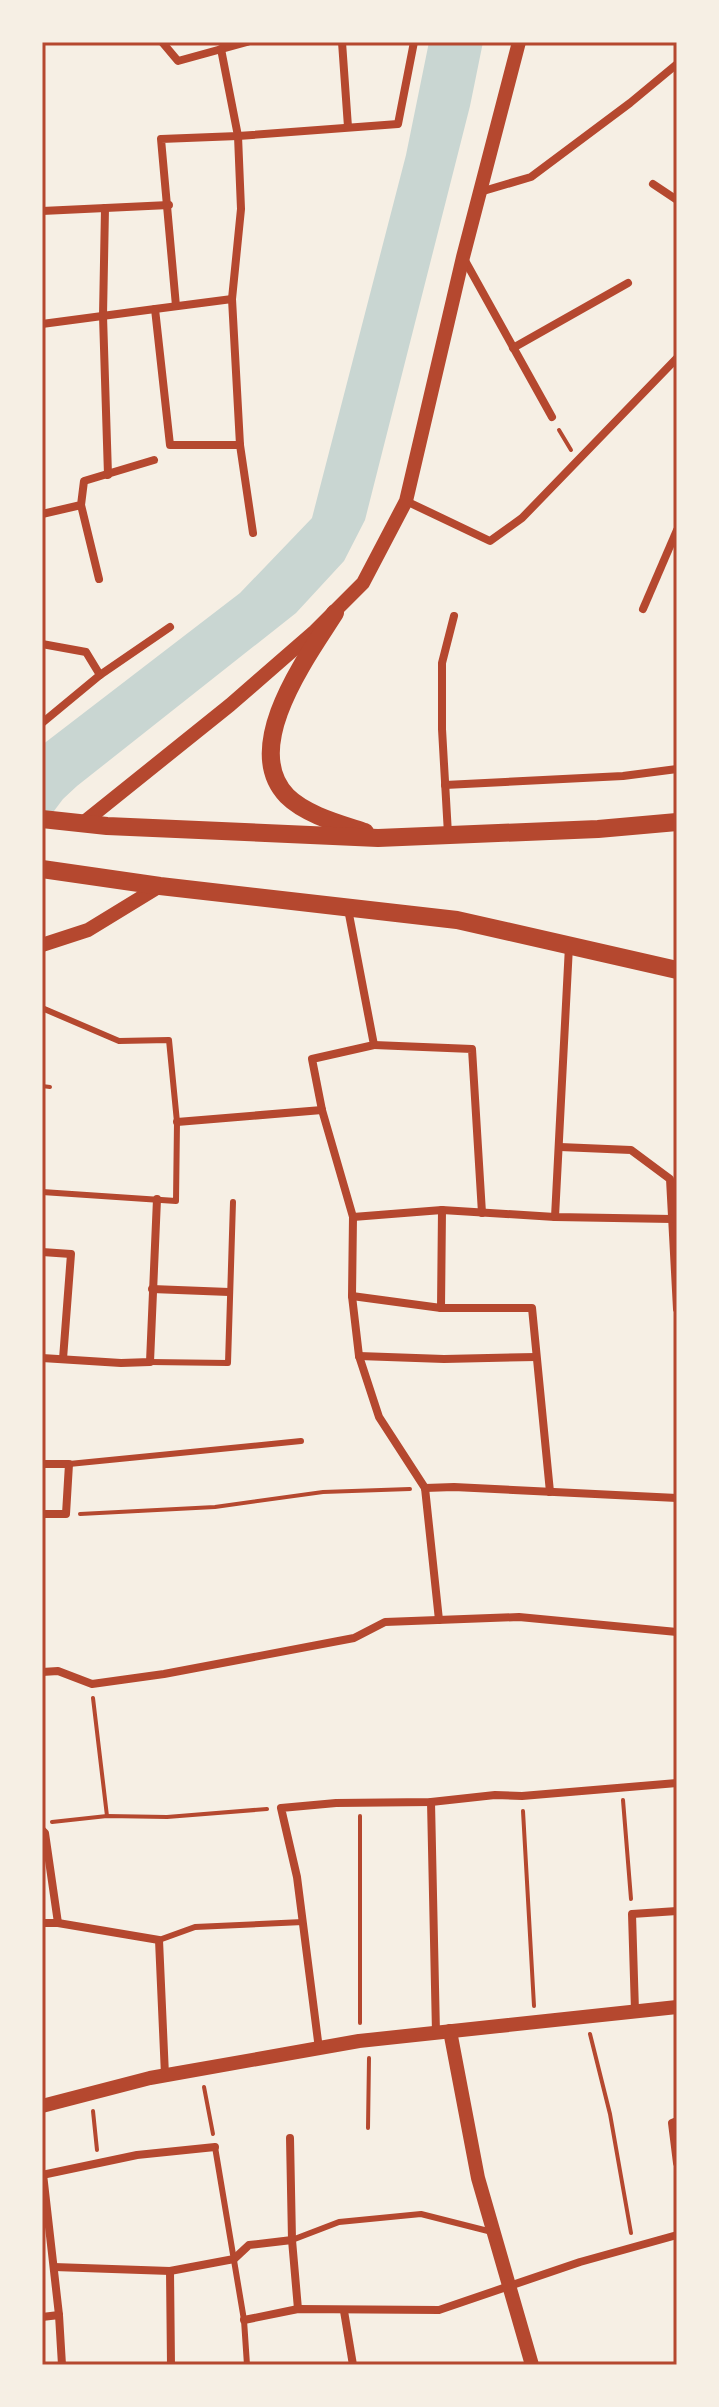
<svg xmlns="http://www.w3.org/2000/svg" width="719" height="2407" font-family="'Nunito Sans',sans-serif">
  <rect width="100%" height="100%" fill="#f6efe4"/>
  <polygon fill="#c9d6d2" points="429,42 483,42 470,106 365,520 344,561 296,613 77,786 63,799 42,827 42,745 240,593 312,518 406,155"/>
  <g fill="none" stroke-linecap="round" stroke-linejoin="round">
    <g stroke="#b5482f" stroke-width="4">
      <polyline points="559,430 571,450"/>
      <polyline points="42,1086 50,1087"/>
      <polyline points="80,1514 215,1507 323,1492 410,1489"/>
      <polyline points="93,1698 107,1816"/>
      <polyline points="623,1800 631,1899"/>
      <polyline points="523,1811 534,2006"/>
      <polyline points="52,1822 107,1816 167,1817 267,1809"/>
      <polyline points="360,2023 360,1816"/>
      <polyline points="590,2034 610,2114 631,2233"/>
      <polyline points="204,2087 213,2134"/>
      <polyline points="93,2111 97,2150"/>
      <polyline points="368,2128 369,2058"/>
    </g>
    <g stroke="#b5482f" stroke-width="6">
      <polyline points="42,1008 119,1041 169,1040 177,1122 176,1201 42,1192"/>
      <polyline points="150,1362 228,1363 233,1202"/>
      <polyline points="69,1464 301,1441"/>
      <polyline points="159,1940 195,1927 303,1922"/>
      <polyline points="215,2147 244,2320 247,2365"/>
      <polyline points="292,2240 339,2222 421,2214 492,2232"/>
    </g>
    <g stroke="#b5482f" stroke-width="8">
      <polyline points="162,42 178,61 247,42"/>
      <polyline points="342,42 348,127"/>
      <polyline points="221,49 238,136 241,209 232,299 240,445 253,533"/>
      <polyline points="653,184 677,200"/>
      <polyline points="480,192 531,177 630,103 677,64"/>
      <polyline points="105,208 103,316 108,475"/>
      <polyline points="42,211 169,205"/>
      <polyline points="463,257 552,417"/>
      <polyline points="232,299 155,309 170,445 240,445"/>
      <polyline points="176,306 161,139 238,136 398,124 414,42"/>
      <polyline points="42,324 155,309"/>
      <polyline points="513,348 628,283"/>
      <polyline points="406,501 490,541 522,518 677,358"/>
      <polyline points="81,505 99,579"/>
      <polyline points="42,514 81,505 84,481 154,460"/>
      <polyline points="643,609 677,530"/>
      <polyline points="42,644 86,652 100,675"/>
      <polyline points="42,723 100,675 170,627"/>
      <polyline points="445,785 623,776 677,769"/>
      <polyline points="448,834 442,729 442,663 454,616"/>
      <polyline points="348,909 374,1045 312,1059 322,1110 353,1217 352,1296 359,1356 379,1417 425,1488 439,1620"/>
      <polyline points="374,1045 472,1049 482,1213"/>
      <polyline points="177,1122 322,1110"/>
      <polyline points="560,1147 631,1150 670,1179 677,1309"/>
      <polyline points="353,1217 442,1210 555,1217 672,1219"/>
      <polyline points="555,1217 569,946"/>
      <polyline points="42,1252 71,1254 63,1359"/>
      <polyline points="152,1289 229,1292"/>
      <polyline points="352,1296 441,1308 532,1308 550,1492"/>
      <polyline points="441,1308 442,1210"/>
      <polyline points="359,1356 444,1359 536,1357"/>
      <polyline points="42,1358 121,1363 150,1362 157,1199"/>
      <polyline points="42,1464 69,1464 66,1514 42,1514"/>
      <polyline points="425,1488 454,1487 677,1498"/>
      <polyline points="42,1672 58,1671 92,1684 164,1674 354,1638 385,1622 519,1617 677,1632"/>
      <polyline points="431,1802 436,2033"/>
      <polyline points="42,1830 45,1833 58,1923"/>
      <polyline points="42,1923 58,1923 159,1940 165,2075"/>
      <polyline points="635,2011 632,1914 677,1911"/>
      <polyline points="319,2049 297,1877 281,1808 336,1803 431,1802 495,1795 522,1796 677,1783"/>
      <polyline points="677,2121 672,2123 677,2163"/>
      <polyline points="290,2138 292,2240 298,2309"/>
      <polyline points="43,2174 59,2315 62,2365"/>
      <polyline points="42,2175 137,2155 215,2147"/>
      <polyline points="54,2267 170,2271 234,2259 249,2245 292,2240"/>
      <polyline points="170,2271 171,2365"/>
      <polyline points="344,2311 353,2365"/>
      <polyline points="42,2317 59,2315"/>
      <polyline points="244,2320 298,2309 439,2310 580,2262 677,2235"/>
    </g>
    <g stroke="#b5482f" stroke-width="14">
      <polyline points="83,823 230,705 315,631 363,583 406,501 463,257 519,42"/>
      <polyline points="42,945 88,930 160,886"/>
      <polyline points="450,2031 478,2178 532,2365"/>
      <polyline points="42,2106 150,2078 359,2041 677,2007"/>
    </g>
    <g stroke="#b5482f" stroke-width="18">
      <path d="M335 613C307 657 240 747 287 796 306 815 341 824 365 832"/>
      <polyline points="42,819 107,826 378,838 598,829 677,822"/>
      <polyline points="42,869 160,886 457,920 677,970"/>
    </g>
  </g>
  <rect width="719" height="2407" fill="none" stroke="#f6efe4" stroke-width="88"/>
  <rect x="44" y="44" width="631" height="2319" fill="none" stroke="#b5482f" stroke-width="3"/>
</svg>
